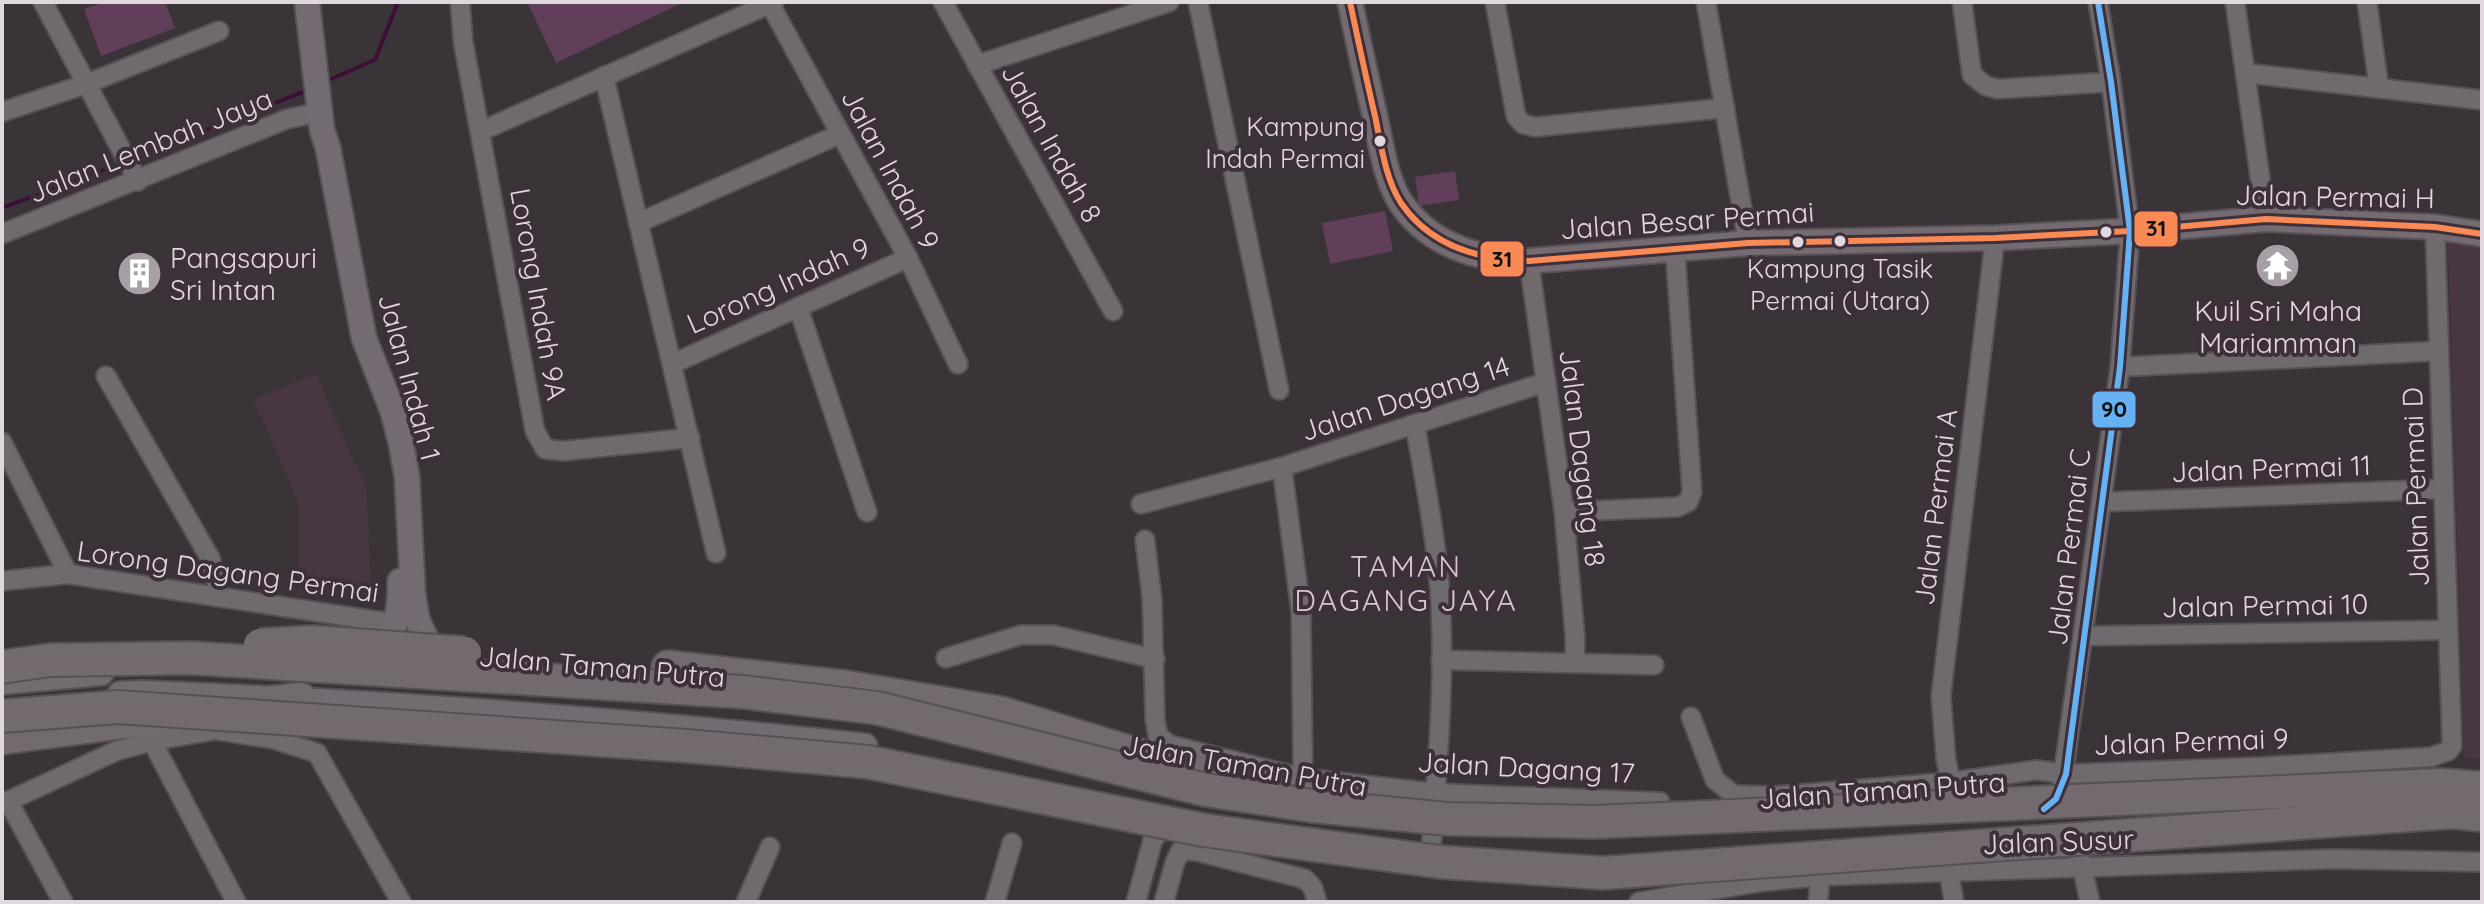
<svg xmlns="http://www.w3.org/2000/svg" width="2484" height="904" font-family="Quicksand,sans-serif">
  <rect width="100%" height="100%" fill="#3a3439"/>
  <g fill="#483643">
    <polygon points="2448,239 2482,244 2482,759 2464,758"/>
    <polygon points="316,374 366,488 371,578 365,594 299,594 299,504 253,399"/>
  </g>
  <g fill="#613f5a">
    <polygon points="104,2 165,2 175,28 101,56 84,9"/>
    <polygon points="527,2 684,2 556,63"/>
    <polygon points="1455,171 1459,200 1419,206 1415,177"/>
    <polygon points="1385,211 1393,251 1330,264 1322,223"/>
  </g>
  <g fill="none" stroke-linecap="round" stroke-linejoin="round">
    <g stroke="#3d0e36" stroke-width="4">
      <polyline points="326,81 375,60 398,2"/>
      <polyline points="135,158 308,90"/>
      <polyline points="2,208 120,164"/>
    </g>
    <defs>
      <g id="street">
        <polyline points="43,2 138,181"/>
        <polyline points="460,2 463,41 535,431 545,449 563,451 690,438"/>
        <polyline points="769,2 908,258 958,364"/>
        <polyline points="943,2 1113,311"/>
        <polyline points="1198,2 1279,390"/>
        <polyline points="1495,2 1516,116 1523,124 1535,127 1725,108"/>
        <polyline points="1706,2 1748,243"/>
        <polyline points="1962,2 1972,75 1986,86 1998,89 2111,82"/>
        <polyline points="2235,2 2266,219"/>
        <polyline points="2367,2 2379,88"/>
        <polyline points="977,65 1169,2"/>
        <polyline points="2245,73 2482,100"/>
        <polyline points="604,76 716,553"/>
        <polyline points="2,112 86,84 219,31"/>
        <polyline points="481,131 774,2"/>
        <polyline points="638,223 840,134"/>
        <polyline points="2,234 287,119 320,112"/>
        <polyline points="1529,261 1564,512 1575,637 1575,663"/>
        <polyline points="798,307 867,512"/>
        <polyline points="672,364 908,258"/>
        <polyline points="2120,367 2439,351"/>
        <polyline points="106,376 210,558 217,583 218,597"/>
        <path d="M1415 424C1423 472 1433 521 1438 569 1447 662 1438 758 1431 851"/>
        <polyline points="2,442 68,574"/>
        <polyline points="1282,467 1301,612 1303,778"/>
        <polyline points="2102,502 2443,489"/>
        <polyline points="1141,504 1282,467 1546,382"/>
        <polyline points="1564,512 1678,507 1688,502 1692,492 1675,248"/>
        <polyline points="1145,540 1152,599 1155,719 1158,736 1170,745 1303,778 1435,793 1660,802"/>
        <polyline points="2,581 68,574 397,624"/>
        <polyline points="2085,636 2447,630"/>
        <polyline points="946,658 1021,635 1053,635 1155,659"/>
        <polyline points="1441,660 1654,665"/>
        <polyline points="1691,717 1715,780 1734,795 1774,796 1951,782 2037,770 2066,774 2259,767 2431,757 2448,751 2452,746 2435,227"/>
        <polyline points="152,741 236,902"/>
        <polyline points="1951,782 1946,760 1941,696 1995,238"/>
        <polyline points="2062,784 2120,367 2130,231 2111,82 2098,2"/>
        <polyline points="8,801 63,902"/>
        <polyline points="2,804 116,751 152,741 216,730 273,739 317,753 401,902"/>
        <polyline points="2080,858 2090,902"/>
        <polyline points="1949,873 1954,902"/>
        <polyline points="746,902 770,847"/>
        <polyline points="995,902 1012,843"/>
        <polyline points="1136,902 1153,839 1172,819"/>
        <polyline points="1164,902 1175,862 1181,850 1196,851 1305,879 1313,888 1317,902"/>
        <polyline points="1639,902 1760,882 1820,876 2333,859 2482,862"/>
        <polyline points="1818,902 1820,876"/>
      </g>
      <g id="secondary">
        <polyline points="307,2 322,130 328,148 364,338 393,412 401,443 407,477 413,595 417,619 437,663"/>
        <path d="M1350 2C1358 40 1366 78 1375 116 1381 144 1385 178 1401 203 1431 247 1480 260 1529 261L1748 243 1995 238 2130 231 2266 219 2435 227 2482 234"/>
        <path d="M379 660C394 633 401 612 400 581"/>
        <polyline points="2,682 101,673"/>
        <path d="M120 694 142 693C383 702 625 720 865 746"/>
      </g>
      <g id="highway">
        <polyline points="668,667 846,687 1001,713 1208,776"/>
        <polyline points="236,707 300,699"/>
        <polyline points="2,738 162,717"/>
      </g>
    </defs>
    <use href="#street" stroke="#575156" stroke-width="22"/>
    <use href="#secondary" stroke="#575156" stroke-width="28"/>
    <use href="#highway" stroke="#575156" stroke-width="36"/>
    <use href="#street" stroke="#6f6a6e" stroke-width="18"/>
    <use href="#secondary" stroke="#746b72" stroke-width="24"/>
    <use href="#highway" stroke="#736a70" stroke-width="32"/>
    <defs>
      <g id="highway-bridge">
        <polyline points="260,645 312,642 465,653"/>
        <polyline points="2,667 50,660 190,658 743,692 877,708 1206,790 1313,806 1447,819 1594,822 2440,785 2482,788"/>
        <polyline points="2,716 118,707 687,746 868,762 1203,830 1440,862 1603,873 2453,812 2482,815"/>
      </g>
    </defs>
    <use href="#highway-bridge" stroke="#575156" stroke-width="36" stroke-linecap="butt"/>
    <use href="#highway-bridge" stroke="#736a70" stroke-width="32"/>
    <defs>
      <path id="bus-1" d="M1350 2C1358 40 1366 78 1375 116 1381 144 1385 178 1401 203 1431 247 1480 260 1529 261L1748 243 1995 238 2130 231 2266 219 2435 227 2482 234"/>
      <polyline id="bus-2" points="2044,809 2056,799 2066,774 2120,367 2130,231 2111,82 2098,2"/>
    </defs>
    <use href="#bus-1" stroke="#3e303b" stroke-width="12"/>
    <use href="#bus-2" stroke="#3e303b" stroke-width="12"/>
    <use href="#bus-1" stroke="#f98a56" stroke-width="6"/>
    <use href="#bus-2" stroke="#66b1f2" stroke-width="6"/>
  </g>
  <defs>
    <symbol id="temple-disc" viewBox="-11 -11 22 22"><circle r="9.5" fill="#a79fa5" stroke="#3e303b"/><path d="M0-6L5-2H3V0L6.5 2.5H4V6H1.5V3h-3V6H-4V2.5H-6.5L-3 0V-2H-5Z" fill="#fff"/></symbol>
    <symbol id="building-disc" viewBox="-11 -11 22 22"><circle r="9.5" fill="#a79fa5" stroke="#3e303b"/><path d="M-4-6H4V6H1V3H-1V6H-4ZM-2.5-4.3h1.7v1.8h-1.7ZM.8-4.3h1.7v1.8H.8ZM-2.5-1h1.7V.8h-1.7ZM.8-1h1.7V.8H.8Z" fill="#fff"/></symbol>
  </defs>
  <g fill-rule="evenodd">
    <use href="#temple-disc" x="2252" y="240" width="51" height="51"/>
    <use href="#building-disc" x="114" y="248" width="51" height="51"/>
  </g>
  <g fill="#e1d8df" stroke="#3e303b" stroke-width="3">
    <circle cx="1380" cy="141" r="7"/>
    <circle cx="2106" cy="232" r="7"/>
    <circle cx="1840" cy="241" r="7"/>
    <circle cx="1798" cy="242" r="7"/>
  </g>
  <g text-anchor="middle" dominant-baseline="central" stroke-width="8" stroke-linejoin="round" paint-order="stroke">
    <g font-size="26" fill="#e1d8df" stroke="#3e303b" text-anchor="end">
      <text x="1365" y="126">Kampung<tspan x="1365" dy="32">Indah Permai</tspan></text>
      <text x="1840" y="268" text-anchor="middle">Kampung Tasik<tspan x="1840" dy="32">Permai (Utara)</tspan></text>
    </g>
    <g font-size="28" fill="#e1d8df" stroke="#3e303b">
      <text transform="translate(1052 143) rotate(61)">Jalan Indah 8</text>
      <text transform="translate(150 145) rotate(-22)">Jalan Lembah Jaya</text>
      <text transform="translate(891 169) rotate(62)">Jalan Indah 9</text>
      <text transform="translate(2335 196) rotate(1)">Jalan Permai H</text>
      <text transform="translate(1687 220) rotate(-4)">Jalan Besar Permai</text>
      <text transform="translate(778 285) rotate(-24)">Lorong Indah 9</text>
      <text transform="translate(539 294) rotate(80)">Lorong Indah 9A</text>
      <text transform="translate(410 377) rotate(75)">Jalan Indah 1</text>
      <text transform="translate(1405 398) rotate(-18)">Jalan Dagang 14</text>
      <text transform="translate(1583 458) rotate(83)">Jalan Dagang 18</text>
      <text transform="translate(2271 468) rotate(-2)">Jalan Permai 11</text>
      <text transform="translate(2415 487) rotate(-92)">Jalan Permai D</text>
      <text transform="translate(1935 507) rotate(-83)">Jalan Permai A</text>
      <text transform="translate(2068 547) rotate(-83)">Jalan Permai C</text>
      <text transform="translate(228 571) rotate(8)">Lorong Dagang Permai</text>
      <text transform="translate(2265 605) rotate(-1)">Jalan Permai 10</text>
      <text transform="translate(602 666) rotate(5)">Jalan Taman Putra</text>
      <text transform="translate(2191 741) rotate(-2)">Jalan Permai 9</text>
      <text transform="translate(1245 765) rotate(10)">Jalan Taman Putra</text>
      <text transform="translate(1526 767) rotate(3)">Jalan Dagang 17</text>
      <text transform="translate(1882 790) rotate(-4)">Jalan Taman Putra</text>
      <text transform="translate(2058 841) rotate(-2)">Jalan Susur</text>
    </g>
    <g font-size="28" fill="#e1d8df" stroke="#3e303b" text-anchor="start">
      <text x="170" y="257">Pangsapuri<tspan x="170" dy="32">Sri Intan</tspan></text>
      <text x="2278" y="310" text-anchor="middle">Kuil Sri Maha<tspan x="2278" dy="32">Mariamman</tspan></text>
    </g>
    <g font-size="30" letter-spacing="2" fill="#d9c7d5" stroke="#3e303b">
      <text x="1406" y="566">TAMAN<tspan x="1406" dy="34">DAGANG JAYA</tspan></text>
    </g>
  </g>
  <g stroke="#3e303b" stroke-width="3">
    <rect x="2133" y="210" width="46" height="38" rx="8" fill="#f98a56"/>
    <rect x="1479" y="240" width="46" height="38" rx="8" fill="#f98a56"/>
    <rect x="2091" y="390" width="46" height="39" rx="8" fill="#66b1f2"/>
  </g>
  <g font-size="22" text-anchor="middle" font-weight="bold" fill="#111">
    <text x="2156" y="236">31</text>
    <text x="1502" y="267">31</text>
    <text x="2114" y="417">90</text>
  </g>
  <rect width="2484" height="904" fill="none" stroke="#e1d8df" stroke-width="8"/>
</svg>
